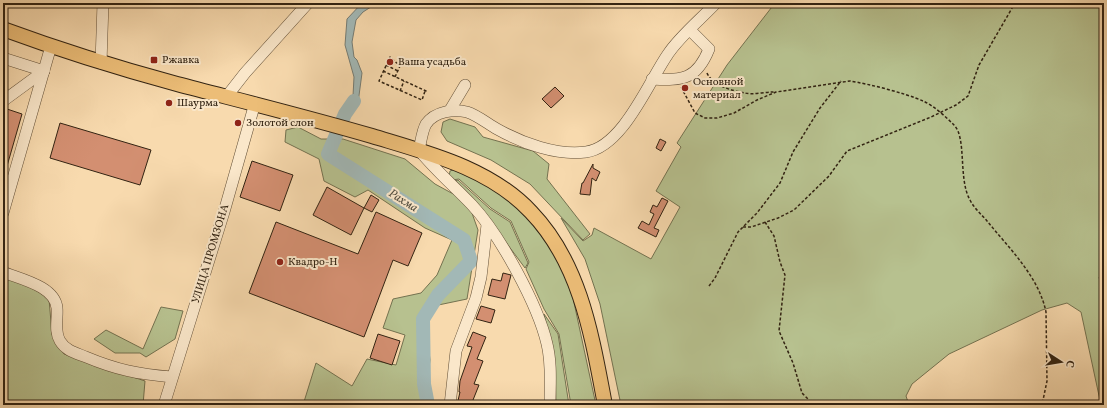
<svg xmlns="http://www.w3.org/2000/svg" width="1107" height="408" font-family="Vollkorn,serif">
  <rect width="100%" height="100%" fill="#f8daae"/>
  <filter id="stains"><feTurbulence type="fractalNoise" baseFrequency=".005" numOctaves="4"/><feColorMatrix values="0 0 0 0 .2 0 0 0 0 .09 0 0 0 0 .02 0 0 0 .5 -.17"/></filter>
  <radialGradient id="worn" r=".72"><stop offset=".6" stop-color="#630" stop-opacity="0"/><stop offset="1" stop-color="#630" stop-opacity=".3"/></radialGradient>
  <g fill="#b7c18f" stroke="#747250">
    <polygon points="775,3 1104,3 1104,278 1099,277 1104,299 1104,405 1101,405 1081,312 1067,303 1042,310 949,354 912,384 906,396 909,405 621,405 600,304 585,259 561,218 583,241 592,235 594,228 651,259 680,207 656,191 681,147 677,143 727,65"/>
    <polygon points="450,119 475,127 483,137 533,151 549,164 547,179 590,234 583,240 530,184 491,160 447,141 441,132 443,122"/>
    <polygon points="298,127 321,139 343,139 405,159 435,184 468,202 478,230 467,299 424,308 430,360 427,384 433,405 303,405 316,363 352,386 367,359 396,365 405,335 383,328 393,299 421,293 437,275 452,240 425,228 368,190 355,197 324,181 319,159 285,142 286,130"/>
    <polygon points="456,169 495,188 544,233 560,262 573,298 596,405 571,405 559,334 544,309 526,269 529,262 511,221 491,208 459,179 452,180 449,177 450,171"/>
    <polygon points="458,180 490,209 510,222 528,263 525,268 499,233 453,182"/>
    <polygon points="3,276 33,288 49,299 52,334 64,354 145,381 143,405 3,405"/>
    <polygon points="161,307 183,311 175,339 146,357 140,353 115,353 94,339 106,330 143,349"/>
    <polygon points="544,314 558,334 569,405 556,405 555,364"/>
  </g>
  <polygon fill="#a2b8b6" stroke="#757c74" points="362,3 377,3 363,12 356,20 352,42 354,57 357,60 362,73 358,103 350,112 348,118 341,116 353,96 354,77 345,45 347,19"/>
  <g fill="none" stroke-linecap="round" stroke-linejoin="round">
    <polyline stroke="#a2b8b6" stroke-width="14" points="354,101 345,114 328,154 464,240 471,261 438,295 423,319 424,384 428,405"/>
  </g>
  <g fill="#d38f71" stroke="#322312">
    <polygon points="555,87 564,96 551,108 542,99"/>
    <polygon points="7,109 22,114 5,173 3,173 3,122"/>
    <polygon points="60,123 151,150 140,185 50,158"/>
    <polygon points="660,139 666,142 661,151 656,148"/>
    <polygon points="252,161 293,175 280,211 240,197"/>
    <polygon points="593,164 593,168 600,172 596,181 592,178 590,195 580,194 582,183 583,183"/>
    <polygon points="327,187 364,208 351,235 313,215"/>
    <polygon points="371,195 379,200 372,212 364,208"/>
    <polygon points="662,198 668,201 654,228 659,230 656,237 638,228 642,221 649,225 654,214 650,212 653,205 657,207"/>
    <polygon points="376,212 422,233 408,266 393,260 364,337 249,293 276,222 358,254"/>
    <polygon points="503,273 511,275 505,299 488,295 492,279 501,281"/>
    <polygon points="481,306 495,310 491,323 476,319"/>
    <polygon points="473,332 486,337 477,359 483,361 474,384 479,385 471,405 457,405 460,392 459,392 460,381 472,347 467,346"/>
    <polygon points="378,334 400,341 392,365 370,358"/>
  </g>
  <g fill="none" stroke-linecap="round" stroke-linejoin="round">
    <defs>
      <g id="minor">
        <polyline points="3,58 44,71"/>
        <polyline points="101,63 103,3"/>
        <path d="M652 79C683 81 697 79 709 49L690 30"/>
        <polyline points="227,96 245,73 308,3"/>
        <polyline points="3,101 44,71"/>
        <polyline points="450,110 465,85"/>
        <polyline points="3,213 51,46"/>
        <path d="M3 272C20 279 55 286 57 308 58 319 54 331 60 341 66 351 76 353 86 357 117 370 138 374 172 377"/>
        <polyline points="164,405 224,212 255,103"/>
        <polyline points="450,405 456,351 476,298 481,277 487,225"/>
        <path d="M550 405C550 385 552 364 547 344 538 305 500 235 472 205 454 186 435 170 419 150 421 142 422 131 426 124 435 111 454 109 467 112 477 115 488 124 497 129 522 143 557 156 586 152 623 147 649 81 668 54 680 36 701 19 716 3"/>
      </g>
      <path id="major" d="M3 29C60 50 118 68 177 84 242 101 307 117 372 136 428 153 490 168 531 212 581 264 592 337 605 405"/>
    </defs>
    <use href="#minor" stroke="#645139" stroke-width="12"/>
    <use href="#major" stroke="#322312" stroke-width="16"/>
    <g stroke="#322312" stroke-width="1.5" stroke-dasharray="3 2" stroke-linecap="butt">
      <polyline points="386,65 398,71"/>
      <polyline points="383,71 428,92"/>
      <path d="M707 73C712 85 732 91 745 93 753 95 765 92 774 92"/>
      <polyline points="395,77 400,66 390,57 379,81 422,100 425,91"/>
      <path d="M681 87 695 113 705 118H717L734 113 757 100 776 92 850 81C869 84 905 93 923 101 934 106 945 116 954 125 967 138 958 179 970 200 974 208 981 214 987 221 1009 248 1039 277 1046 312L1047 381 1042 405"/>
      <polyline points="400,91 404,81"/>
      <polyline points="765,222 774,236 780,262 785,275 779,331 793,363 802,393 814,405"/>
      <polyline points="743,227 751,227 778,218 794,210 829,176 847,151 931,117 956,105 968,96 979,65 1015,3"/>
      <polyline points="709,286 715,278 738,232 757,213 780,183 793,152 820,108 841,81"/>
    </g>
    <use href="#minor" stroke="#fae7ca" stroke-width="11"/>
    <use href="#major" stroke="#ecbd77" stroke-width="14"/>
  </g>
  <g fill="#8f2418" stroke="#fae7ca" stroke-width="1.5">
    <rect x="150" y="56" width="8" height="8" rx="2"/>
    <circle cx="390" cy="62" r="4"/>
    <circle cx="685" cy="88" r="4"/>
    <circle cx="169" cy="103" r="4"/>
    <circle cx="238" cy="123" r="4"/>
    <circle cx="280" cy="262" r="4"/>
  </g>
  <g text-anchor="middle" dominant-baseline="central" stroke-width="4" stroke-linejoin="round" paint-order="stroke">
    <g font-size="11" fill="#322312" stroke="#fae7ca" text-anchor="start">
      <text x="162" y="60">Ржавка</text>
      <text x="398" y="62">Ваша усадьба</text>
      <text x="693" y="82">Основной<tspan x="693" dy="13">материал</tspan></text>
      <text x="177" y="103">Шаурма</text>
      <text x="246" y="123">Золотой слон</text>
      <text x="288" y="262">Квадро-Н</text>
    </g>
    <g font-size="11" fill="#322312" stroke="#fae7ca">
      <text transform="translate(211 254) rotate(-73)">УЛИЦА ПРОМЗОНА</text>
    </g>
    <g font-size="12" font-style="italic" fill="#545043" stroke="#fae7ca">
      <text transform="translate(403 201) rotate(32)">Рахма</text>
    </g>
  </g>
  <rect width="1107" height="408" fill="none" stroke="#f8daae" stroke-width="16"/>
  <rect x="4" y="4" width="1099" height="400" fill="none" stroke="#322312" stroke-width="2"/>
  <rect x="8" y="8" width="1091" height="392" fill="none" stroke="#322312"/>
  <g transform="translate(1061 362) rotate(102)" stroke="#fae7ca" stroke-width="3" paint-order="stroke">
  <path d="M0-3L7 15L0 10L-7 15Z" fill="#322312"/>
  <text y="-6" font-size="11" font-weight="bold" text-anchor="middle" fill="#322312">С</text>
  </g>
  <rect width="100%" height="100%" filter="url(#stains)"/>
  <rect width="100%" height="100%" fill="url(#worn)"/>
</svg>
